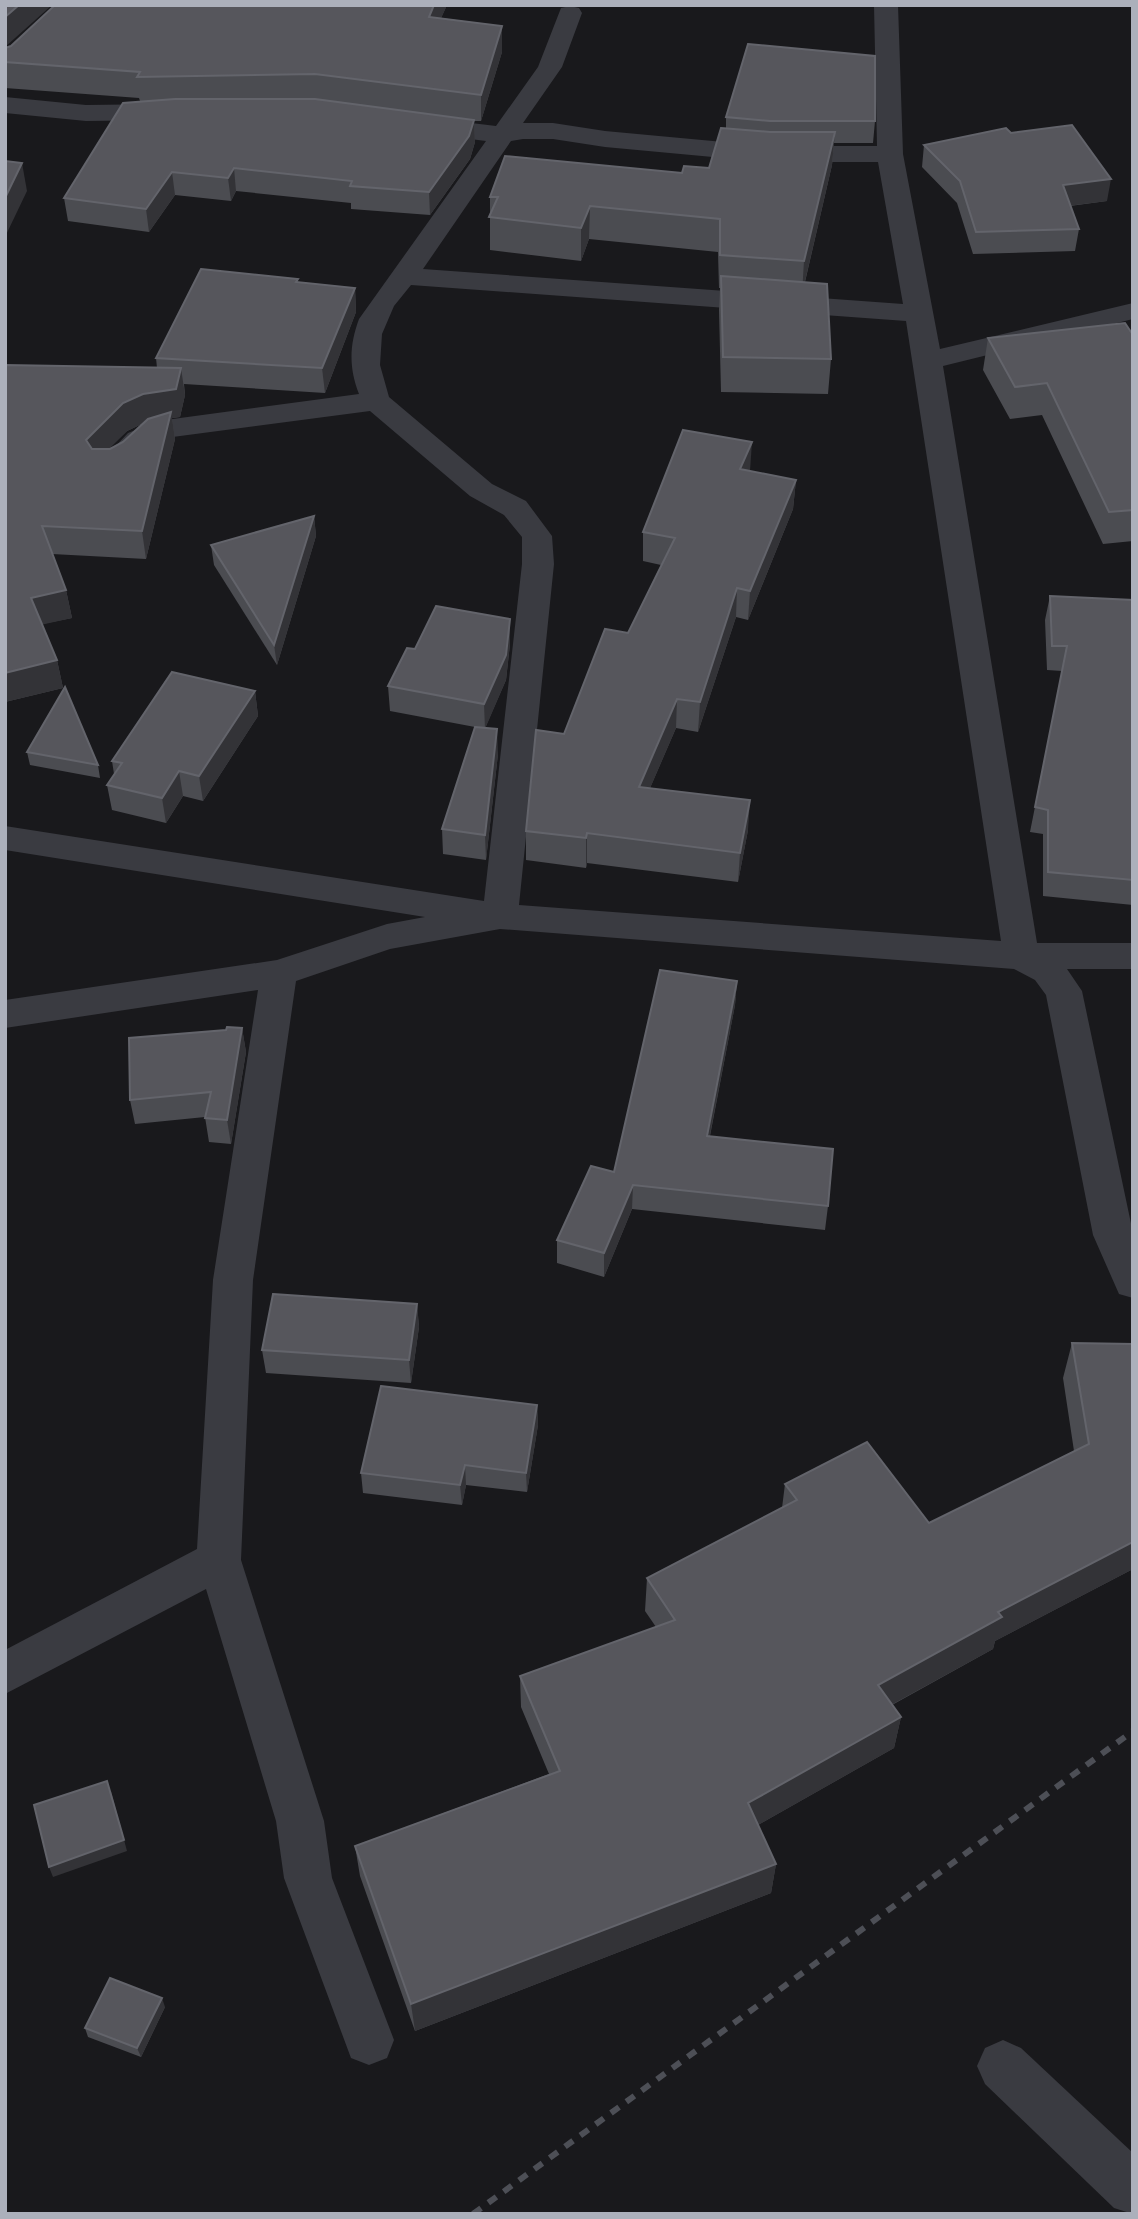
<svg xmlns="http://www.w3.org/2000/svg" width="1138" height="2219" font-family="Montserrat,sans-serif">
  <rect width="100%" height="100%" fill="#19191c"/>
  <g fill="none" stroke-linecap="round" stroke-linejoin="round">
    <g fill="#3a3b41" fill-rule="evenodd">
      <path d="M874 5H898L903 154 940 349 1133 303V319L943 366 1037 943H1133V969H1067L1082 991 1133 1233V1298L1119 1294 1093 1235 1046 995 1035 980 1014 969 500 929 390 949 296 981 253 1280 241 1560 324 1821 332 1878 394 2040 387 2058 369 2065 351 2058 284 1878 276 1821 206 1589 5 1694V1650L197 1549 213 1280 258 990 5 1028V1000L277 960 387 924 425 917 5 850V826L484 901 522 564V537L504 515 470 496 370 411 165 438C147 446 137 461 116 456L112 450 128 433 158 421 359 394C349 368 349 346 359 319L486 141 422 133 413 130 409 125 413 120 422 117 496 126 538 67 561 8 570 6 579 8 582 13 562 67 523 123H553L605 131 768 146H877ZM523 139H553L605 147 768 162H878L903 304 423 269 511 141ZM411 285 906 321 1001 941 519 905 554 564 552 536 526 501 492 484 389 397 380 365 382 334 394 306Z"/>
      <polygon points="5,97 86,105 167,104 176,107 180,112 176,117 167,120 86,121 5,113"/>
      <polygon points="1003,2040 1021,2048 1133,2153 1133,2214 1114,2208 985,2084 977,2066 985,2048"/>
    </g>
    <polyline stroke="#4d4f56" stroke-width="6" stroke-dasharray="10 9" stroke-linecap="butt" points="473,2214 1133,1731"/>
  </g>
  <g fill="#4b4c51" fill-rule="evenodd">
    <polygon points="55,5 447,5 441,18 502,26 502,52 481,121 474,121 475,142 470,159 430,215 351,209 351,203 236,191 231,201 175,195 149,232 68,221 64,198 140,101 139,98 5,88 5,48 11,46"/>
    <polygon points="726,117 875,121 873,143 834,143 832,165 805,282 831,359 828,394 721,392 719,310 720,288 719,288 718,252 589,239 581,261 490,250 490,197 682,173 709,168 726,128"/>
    <polygon points="924,145 1107,201 1070,206 1079,229 1075,251 973,254 957,203 922,167"/>
    <path d="M298 282 355 288 356 312 325 393 184 384 185 395 180 417 172 418 175 439 146 559 52 554 66 590 72 618 42 624 57 660 63 688 5 702V365L157 368 156 358ZM144 423 123 442 108 449 127 431Z"/>
    <polygon points="1133,335 1133,541 1103,544 1042,415 1010,419 983,370 988,338"/>
    <polygon points="750,471 796,480 793,509 748,620 736,617 698,732 676,728 650,788 748,830 738,882 587,863 586,868 526,860 526,831 564,734 628,633 661,565 643,561 643,532"/>
    <polygon points="314,516 316,536 277,665 214,565 211,545"/>
    <polygon points="1050,596 1133,600 1133,905 1043,896 1043,834 1030,832 1062,671 1047,670 1045,620"/>
    <polygon points="510,619 510,644 506,680 485,728 498,754 486,860 443,854 442,829 475,727 390,711 388,686 415,649"/>
    <polygon points="255,691 258,716 203,801 183,796 166,823 112,810 107,785 114,774 112,761"/>
    <polygon points="27,752 98,765 100,778 30,765"/>
    <polygon points="737,981 735,1005 710,1136 828,1206 825,1230 632,1209 604,1277 557,1263 557,1240 614,1172"/>
    <polygon points="242,1028 246,1052 231,1144 209,1142 205,1117 135,1124 130,1100 226,1030"/>
    <polygon points="417,1304 419,1327 411,1383 266,1373 262,1350"/>
    <polygon points="1072,1343 1133,1344 1133,1569 995,1641 993,1649 892,1705 901,1717 894,1748 758,1825 776,1864 771,1893 415,2031 360,1876 355,1846 549,1774 521,1707 520,1676 656,1627 645,1611 647,1578 782,1508 785,1484 929,1523 1074,1451 1063,1378"/>
    <polygon points="537,1405 538,1425 527,1492 466,1485 462,1505 363,1493 361,1473"/>
    <polygon points="165,2007 141,2057 88,2037 85,2028"/>
  </g>
  <g fill="#333337">
    <polygon points="19,5 52,5 5,47 5,17"/>
    <polygon points="434,5 447,5 430,43 429,17"/>
    <polygon points="502,26 502,52 481,121 481,95"/>
    <polygon points="474,120 475,142 470,159 430,215 429,192"/>
    <polygon points="835,132 832,165 802,294 804,261"/>
    <polygon points="22,163 27,191 5,237 5,198"/>
    <polygon points="234,168 236,191 231,201 228,178"/>
    <polygon points="172,172 175,195 149,232 146,209"/>
    <polygon points="1111,179 1107,201 1060,207 1063,185"/>
    <polygon points="590,206 589,239 581,261 581,228"/>
    <polygon points="355,288 356,312 325,393 322,368"/>
    <polygon points="181,368 185,395 180,417 172,418 175,439 146,559 142,531 148,421 127,431 90,468 86,440 123,403"/>
    <polygon points="752,442 750,471 740,469"/>
    <polygon points="796,480 793,509 748,620 750,591"/>
    <polygon points="314,516 316,536 277,665 274,645"/>
    <polygon points="737,588 736,617 698,732 700,702"/>
    <polygon points="66,590 72,618 36,626 31,598"/>
    <polygon points="510,619 510,644 506,680 485,729 484,704"/>
    <polygon points="57,660 63,688 5,702 5,673"/>
    <polygon points="255,691 258,716 203,801 199,776"/>
    <polygon points="677,699 676,728 638,816 639,787"/>
    <polygon points="497,729 498,754 486,860 485,835"/>
    <polygon points="179,771 183,796 166,823 162,798"/>
    <polygon points="750,800 748,830 738,882 740,853"/>
    <polygon points="587,833 587,863 586,868 586,838"/>
    <polygon points="737,981 735,1005 705,1160 707,1136"/>
    <polygon points="242,1028 246,1052 231,1144 227,1120"/>
    <polygon points="633,1185 632,1209 604,1277 604,1253"/>
    <polygon points="417,1304 419,1327 411,1383 409,1360"/>
    <polygon points="537,1405 538,1425 527,1492 526,1473"/>
    <polygon points="465,1465 466,1485 462,1505 460,1485"/>
    <polygon points="1133,1542 1133,1569 995,1641 993,1649 871,1716 878,1685 998,1612"/>
    <polygon points="901,1717 894,1748 744,1833 748,1803"/>
    <polygon points="111,1791 127,1851 53,1877 49,1867"/>
    <polygon points="776,1864 771,1893 415,2031 411,2004"/>
    <polygon points="162,1998 165,2007 141,2057 137,2048"/>
  </g>
  <g fill="#56565c" stroke="#63646b" stroke-width="2">
    <polygon points="5,5 19,5 5,17"/>
    <polygon points="55,5 434,5 429,17 502,26 481,95 315,74 137,77 140,72 5,62 5,48 11,46"/>
    <polygon points="748,44 875,56 875,121 770,121 726,117"/>
    <polygon points="175,99 315,99 474,120 469,136 429,192 350,186 352,181 234,168 228,178 172,172 146,209 64,198 123,103"/>
    <polygon points="1072,125 1111,179 1063,185 1079,229 976,232 960,181 924,145 1006,128 1011,133"/>
    <polygon points="721,128 770,132 835,132 804,261 720,255 720,219 590,206 581,228 489,217 498,197 490,197 505,156 682,173 684,166 709,168"/>
    <polygon points="5,161 22,163 5,198"/>
    <polygon points="201,269 298,279 296,282 355,288 322,368 156,358"/>
    <polygon points="721,276 827,284 831,359 723,357"/>
    <polygon points="1125,323 1133,335 1133,510 1109,512 1047,383 1015,387 988,338"/>
    <polygon points="5,365 181,368 176,389 143,394 123,403 86,440 92,449 110,449 123,442 148,419 171,412 142,531 42,526 66,590 31,598 57,660 5,673"/>
    <polygon points="683,430 752,442 740,469 796,480 750,591 737,588 700,702 677,699 639,787 750,800 740,853 587,833 586,838 526,831 536,730 564,734 605,629 628,633 675,538 643,532"/>
    <polygon points="314,516 274,645 211,545"/>
    <polygon points="1050,596 1133,600 1133,880 1048,872 1048,810 1035,807 1067,646 1052,646"/>
    <polygon points="436,606 510,619 506,655 484,704 388,686 407,648 415,649"/>
    <polygon points="172,672 255,691 199,776 179,771 162,798 107,785 122,763 112,761"/>
    <polygon points="65,687 98,765 27,752"/>
    <polygon points="475,727 497,729 485,835 442,829"/>
    <polygon points="660,970 737,981 707,1136 833,1149 828,1206 633,1185 604,1253 557,1240 591,1166 614,1172"/>
    <polygon points="227,1027 242,1028 227,1120 205,1118 211,1092 130,1100 129,1038 226,1030"/>
    <polygon points="273,1294 417,1304 409,1360 262,1350"/>
    <polygon points="1072,1343 1133,1344 1133,1542 998,1612 1002,1617 878,1685 901,1717 748,1803 776,1864 411,2004 355,1846 560,1771 520,1676 675,1620 647,1578 797,1500 785,1484 867,1442 929,1523 1089,1444"/>
    <polygon points="381,1386 537,1405 526,1473 465,1465 460,1485 361,1473"/>
    <polygon points="107,1781 124,1840 49,1867 34,1805"/>
    <polygon points="110,1978 162,1998 137,2048 85,2028"/>
  </g>
  <rect width="1138" height="2219" fill="none" stroke="#acb0bb" stroke-width="14"/>
</svg>
